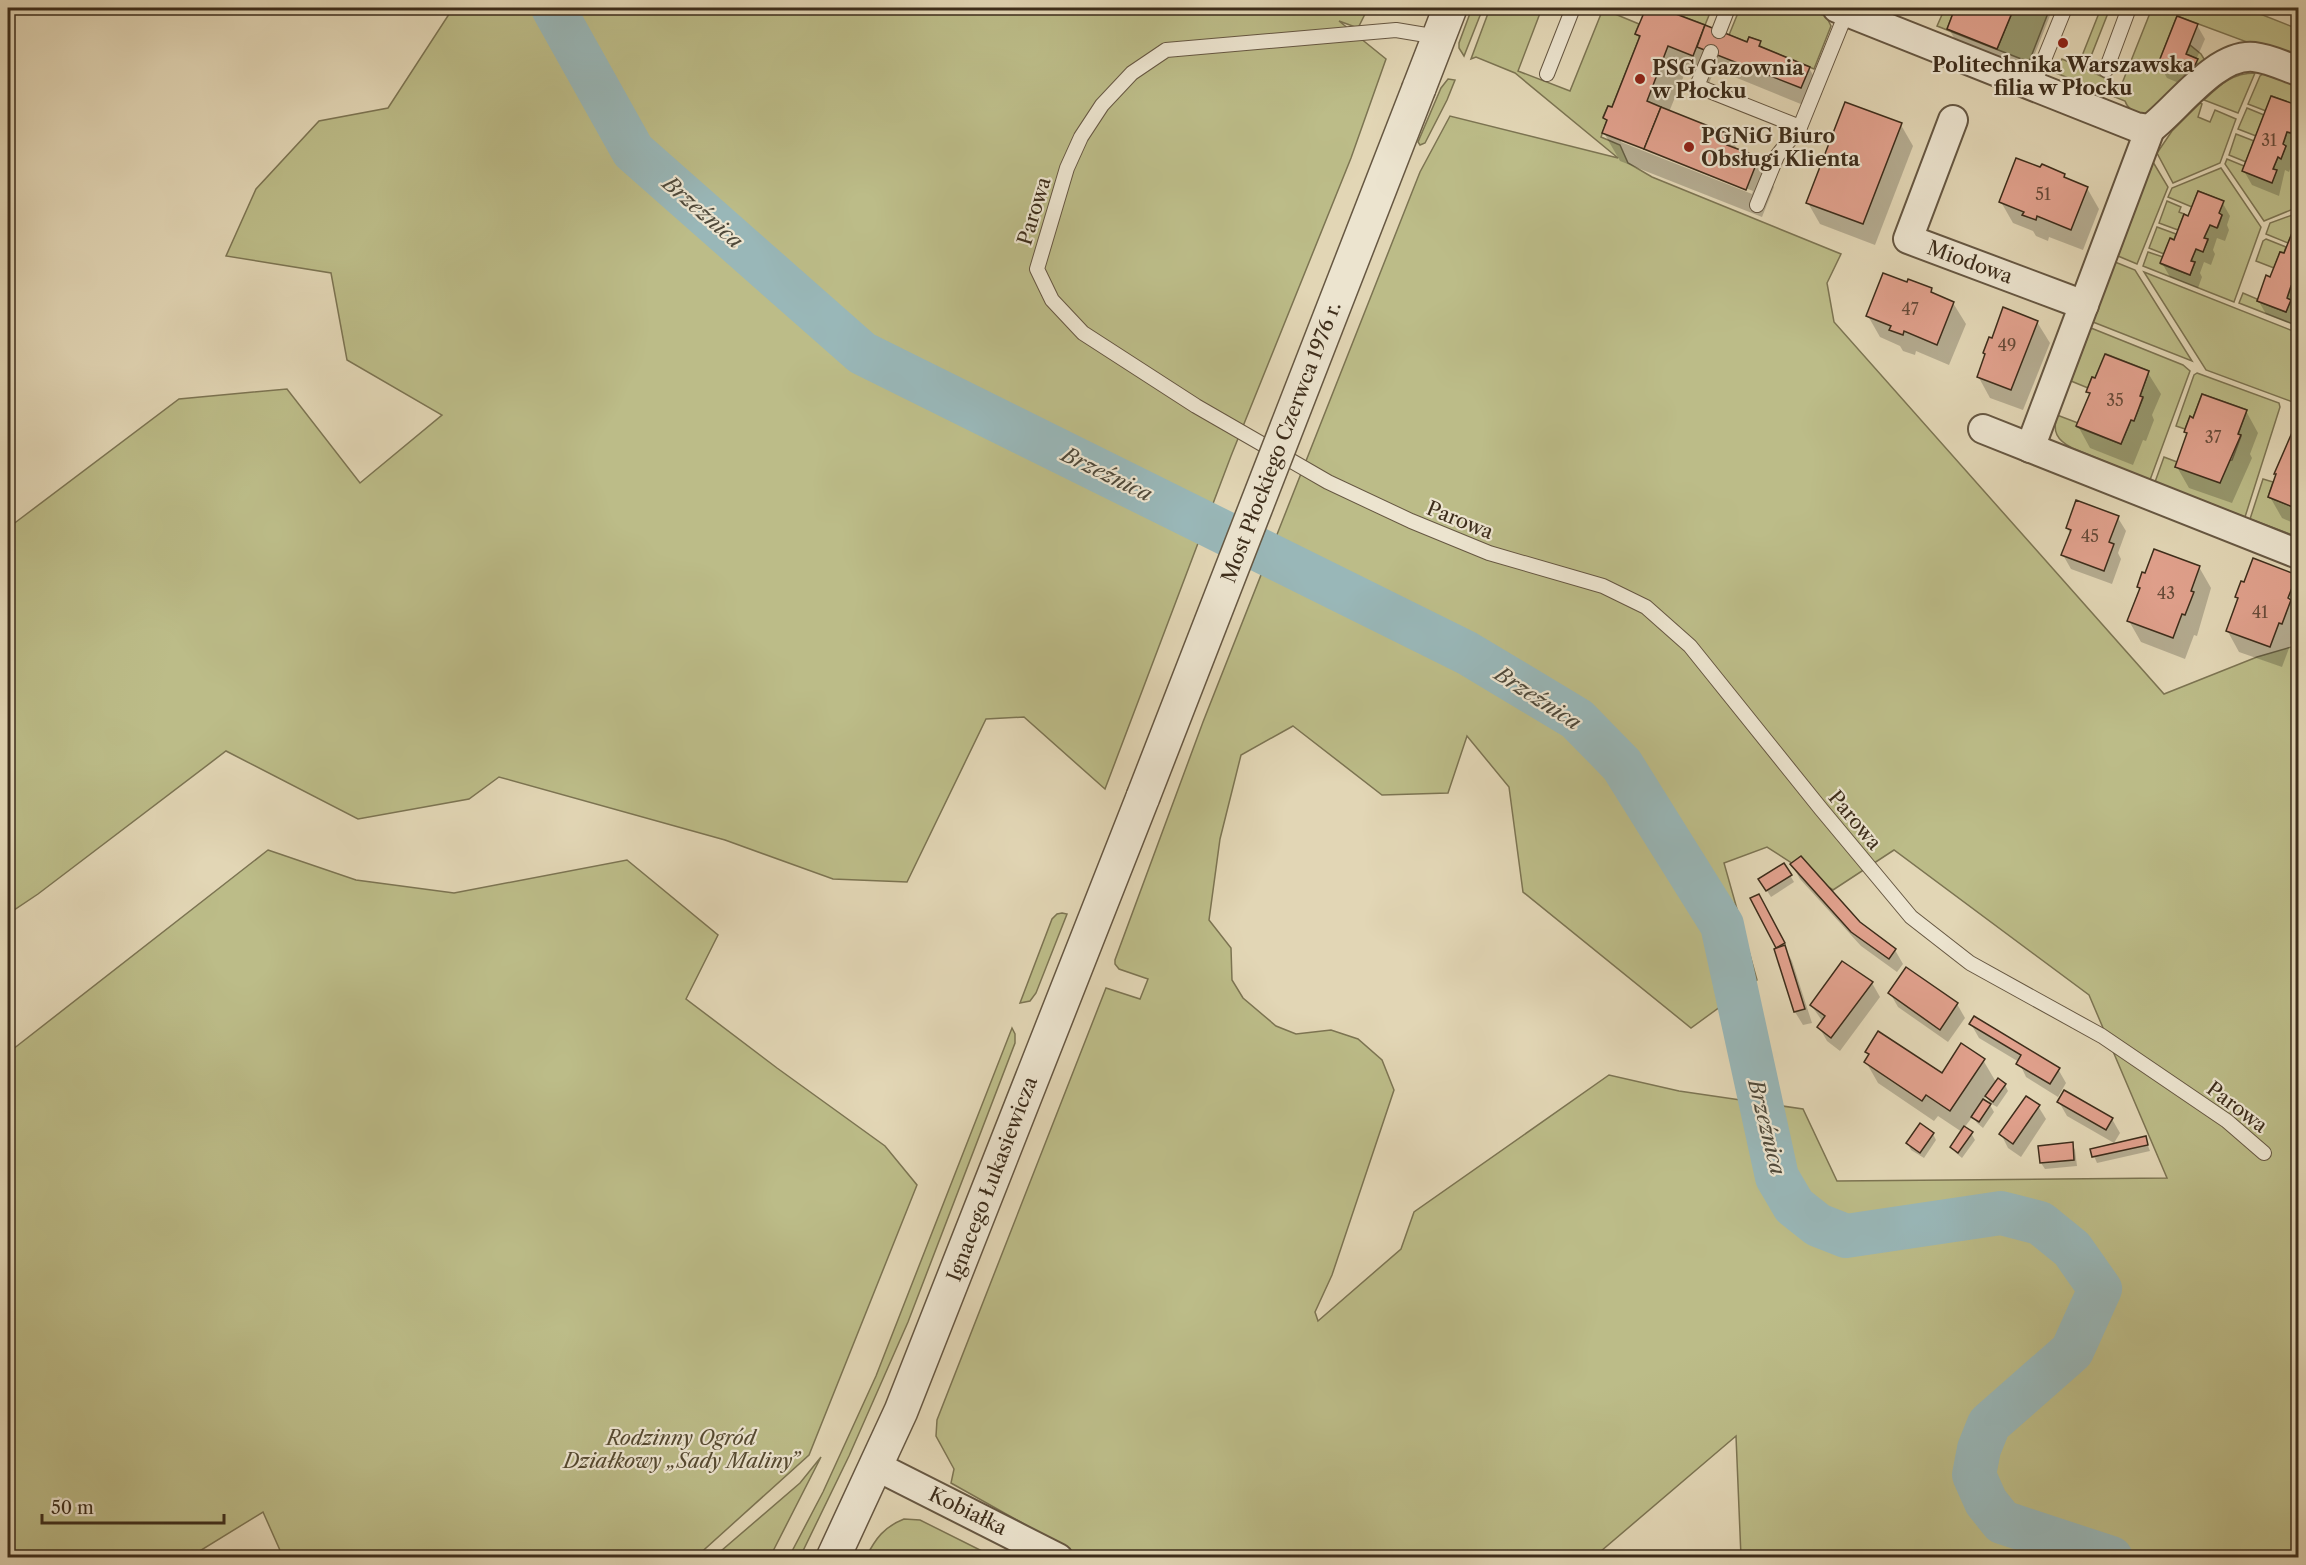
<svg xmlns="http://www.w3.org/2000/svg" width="2306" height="1565" font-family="'Libre Caslon Text',serif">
  <rect width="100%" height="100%" fill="#e2d6b5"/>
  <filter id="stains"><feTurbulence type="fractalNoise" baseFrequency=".00333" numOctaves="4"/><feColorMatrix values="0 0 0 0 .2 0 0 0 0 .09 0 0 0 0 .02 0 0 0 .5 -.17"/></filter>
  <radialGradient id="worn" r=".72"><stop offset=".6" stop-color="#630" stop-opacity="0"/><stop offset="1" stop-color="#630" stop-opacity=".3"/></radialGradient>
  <g fill="#bcbc88" stroke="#7c7452" stroke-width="1.5" fill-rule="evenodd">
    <polygon points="453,8 1368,8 1358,28 1339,21 1386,59 1351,158 1231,456 1105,789 1024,717 986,719 907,882 833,879 725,840 499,777 469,799 358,819 226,751 38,894 8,914 8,528 179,399 287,389 360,483 442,415 347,360 331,273 226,256 256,189 319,121 388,108"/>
    <polygon points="1472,8 1483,8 1464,56 1459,48 1459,43"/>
    <path d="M1490 8H1542L1518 71 1570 91 1603 9 1639 24 1635 34 1640 36 1612 107 1608 106 1603 117 1607 120 1601 137 1620 145 1628 163 1652 177 1841 254 1827 283 1834 322 2164 694 2257 657 2298 645V1557H1741L1736 1436 1594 1557H1083L951 1483 954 1469 936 1436 937 1420 1106 988 1140 999 1148 979 1119 969 1115 964V960L1203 722 1420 172 1450 116 1618 158 1515 73 1476 57 1471 59ZM1293 726 1382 795 1448 793 1467 736 1509 787 1523 892 1691 1028 1757 980 1724 863 1767 847 1833 890 1894 850 2089 995 2167 1178 1837 1181 1803 1109 1679 1091 1609 1075 1414 1212 1401 1249 1318 1321 1315 1312 1332 1275 1394 1090 1382 1060 1358 1039 1331 1030 1296 1034 1276 1026 1243 998 1232 980 1231 948 1209 920 1220 839 1241 755Z"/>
    <polygon points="1660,8 1712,8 1705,25"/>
    <polygon points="1740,8 1804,8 1826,16 1831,26 1814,69 1759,46 1760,41 1749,37 1747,42 1729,35"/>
    <polygon points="1945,8 1955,8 1947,29 1997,49 2014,8 2050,8 2029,62 1937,26"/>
    <path d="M2101 8H2110L2086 69 2121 86 2152 8H2245L2298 29V61L2177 16 2158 64 2178 72 2182 63 2194 67 2197 59 2186 54 2190 45 2201 54 2206 62 2144 116C2135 112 2128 110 2125 101L2056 73 2062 59 2078 66Z"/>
    <path d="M2255 73 2238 113 2204 100C2220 85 2232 73 2255 73Z"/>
    <polygon points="2263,74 2298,86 2298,207 2264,221 2225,164 2227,159 2244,166 2243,171 2272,182 2276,170 2273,169 2278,157 2281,158 2286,146 2283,144 2287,132 2291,133 2296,120 2292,118 2297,106 2272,96 2266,111 2248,104 2260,76"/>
    <polygon points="1448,79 1455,80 1447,100 1425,143 1420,145 1418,142 1441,88"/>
    <polygon points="2200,103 2202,104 2198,117 2210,122 2215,110 2236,119 2220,163 2173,183 2157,153 2172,131"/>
    <polygon points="2247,108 2264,115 2256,136 2238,129"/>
    <polygon points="2236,134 2254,141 2246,162 2229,155"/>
    <polygon points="2153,162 2168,187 2137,264 2118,256"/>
    <polygon points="2221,168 2261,227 2234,302 2143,266 2148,252 2163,257 2161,264 2190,275 2195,262 2191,261 2196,249 2203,251 2208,240 2204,238 2210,225 2218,227 2222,215 2219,213 2223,201 2198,191 2192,207 2168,197 2172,188"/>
    <polygon points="2167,201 2181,207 2179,212 2184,214 2178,230 2159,223"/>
    <polygon points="2298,213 2298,230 2294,228 2288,243 2266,234 2270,223"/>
    <polygon points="2157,227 2176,234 2174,240 2171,238 2164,254 2149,248"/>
    <polygon points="2266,239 2286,247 2284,253 2280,252 2274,268 2256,261 2263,241"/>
    <polygon points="2115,262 2135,270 2192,361 2093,322"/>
    <polygon points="2144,272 2298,333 2298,404 2206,370"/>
    <polygon points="2291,286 2298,289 2298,326 2239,303 2243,293 2257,299 2257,301 2286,312 2290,300 2287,298"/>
    <path d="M2091 328 2183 365 2190 371 2150 480 2072 448C2057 440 2052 432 2057 415L2078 423 2077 427 2121 444 2131 420H2134L2143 398 2140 396 2149 371 2106 354 2095 378 2092 377 2088 388 2071 381Z"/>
    <polygon points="2197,373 2279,403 2280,407 2245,517 2155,482 2164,457 2177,462 2175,467 2232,460 2241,436 2238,434 2247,410 2202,394 2193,418 2190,417 2185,429 2176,426 2194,375"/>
    <polygon points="2263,479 2273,482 2268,497 2298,509 2298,537 2250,519"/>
    <polygon points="268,850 356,880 454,893 627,860 718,935 686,999 777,1068 885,1146 917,1185 809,1455 696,1557 283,1557 263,1512 190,1557 8,1557 8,1053"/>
    <polygon points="1062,913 1067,914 1036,993 1030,1001 1020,1003 1052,919 1057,914"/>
    <polygon points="1012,1028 1015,1034 1015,1043 908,1322 849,1456 800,1557 789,1557 823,1492 876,1376"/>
    <polygon points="821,1457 770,1557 714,1557 800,1483"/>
    <path d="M904 1519 920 1520 994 1557H866C876 1538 884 1527 904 1519Z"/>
  </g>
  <g fill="#0003" fill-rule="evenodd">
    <path d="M1647 8H1656L1748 44 1759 42 1764 50 1809 68 1821 89 1813 109 1715 69 1709 83 1685 73 1669 112 1730 136 1738 151 1758 158 1774 187 1762 217 1620 161 1604 133 1608 123 1604 117 1613 109 1640 40 1637 34ZM1621 139 1753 191 1752 194 1621 142Z"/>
    <polygon points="1957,8 2053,8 2021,89 1972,70 1949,29"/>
    <polygon points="2197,25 2205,39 2196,60 2205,74 2186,86 2167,78 2159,64"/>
    <polygon points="2296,107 2298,111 2298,146 2295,145 2291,156 2293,161 2289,172 2285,170 2279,196 2252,185 2244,171"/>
    <polygon points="1901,125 1913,146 1875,245 1820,224 1808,203"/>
    <polygon points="2064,175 2067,180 2087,188 2099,209 2083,250 2049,237 2048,241 2036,236 2033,231 2013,223 2001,202"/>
    <polygon points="2222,202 2230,216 2227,225 2229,230 2225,241 2217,238 2213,250 2215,254 2211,265 2204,262 2200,273 2202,277 2198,288 2170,277 2162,263 2189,218"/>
    <polygon points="2295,230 2298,231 2298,301 2295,310 2298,315 2294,325 2266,314 2258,300 2285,255"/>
    <polygon points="1908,284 1931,289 1935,296 1953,303 1966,324 1949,365 1916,351 1915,355 1903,351 1900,346 1880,337 1868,316"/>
    <polygon points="2037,322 2050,343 2023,410 1990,398 1978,376"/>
    <polygon points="2148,373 2161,394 2152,415 2154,420 2146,441 2143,440 2133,465 2090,448 2078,426 2090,396 2088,392"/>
    <polygon points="2246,411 2258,433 2250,454 2252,458 2232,503 2189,488 2177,467 2188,436 2186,432"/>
    <polygon points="2294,430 2298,431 2298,525 2282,518 2270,497"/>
    <polygon points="2118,518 2126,531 2118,553 2121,559 2112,584 2071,569 2063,555 2071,534 2067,528"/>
    <polygon points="2199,567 2211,588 2197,636 2194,635 2185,659 2141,642 2129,621 2140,590 2139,587"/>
    <polygon points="2296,576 2298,580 2298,632 2294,644 2291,643 2282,667 2239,652 2227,630 2239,600 2237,597"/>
    <polygon points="1784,865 1794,882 1771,897 1760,880"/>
    <polygon points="1792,865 1859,923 1895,950 1903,964 1897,972 1861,946 1800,879"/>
    <polygon points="1759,896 1792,961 1812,1023 1803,1025 1795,1012 1778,949 1752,899"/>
    <polygon points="1872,983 1880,997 1840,1051 1827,1041 1819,1027 1823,1022 1811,1005"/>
    <polygon points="1890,993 1957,1004 1965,1018 1948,1042 1898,1007"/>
    <polygon points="1971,1024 2058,1069 2066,1083 2058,1097 2026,1077 2019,1062 1979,1038"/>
    <polygon points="1867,1052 1942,1075 1983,1060 1996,1082 2005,1085 2008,1091 1997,1107 1990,1103 1986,1095 1983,1101 1990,1105 1994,1112 1983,1128 1977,1123 1973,1116 1964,1128 1971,1133 1975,1140 1962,1158 1956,1153 1952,1147 1962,1132 1938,1116 1934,1121 1878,1083 1866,1062 1870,1057"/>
    <polygon points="2059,1102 2112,1119 2120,1133 2114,1143 2067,1116"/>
    <polygon points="2038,1106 2046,1119 2021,1157 2008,1148 2001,1134"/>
    <polygon points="1933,1134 1936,1140 1924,1158 1911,1150 1908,1144"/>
    <polygon points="2145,1138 2150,1151 2097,1163 2094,1156"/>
    <polygon points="2072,1144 2075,1150 2077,1166 2045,1169 2041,1163 2040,1147"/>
  </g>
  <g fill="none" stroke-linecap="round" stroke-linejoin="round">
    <polyline stroke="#99b7b8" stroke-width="44" points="553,8 633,151 862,353 1467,653 1577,719 1622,765 1722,925 1777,1177 1794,1206 1818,1225 1846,1236 2001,1213 2040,1223 2072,1249 2100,1289 2072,1351 1989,1424 1979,1449 1974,1475 1986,1502 2002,1522 2111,1558"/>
  </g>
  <g fill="#e1a18d" stroke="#3d2d1b" stroke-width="1.5">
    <polygon points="1646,8 1660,8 1705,25 1693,56 1668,46 1647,101 1661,107 1644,149 1602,133 1607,120 1603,118 1608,106 1612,107 1640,36 1635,34"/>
    <polygon points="1955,8 2014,8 1997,49 1947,29"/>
    <polygon points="2177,16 2198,24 2186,54 2198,59 2194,67 2182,63 2179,73 2158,64"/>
    <polygon points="1705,25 1747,42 1749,37 1761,41 1759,46 1810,67 1801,88 1697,47"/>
    <polygon points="2271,96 2297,105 2292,118 2296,120 2291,133 2287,132 2283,144 2286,146 2281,159 2278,157 2273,169 2277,170 2272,183 2242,171"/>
    <polygon points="1845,102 1902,123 1863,224 1806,203"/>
    <polygon points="1661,107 1731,135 1727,145 1759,157 1746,190 1644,149"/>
    <polygon points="2016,158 2040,167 2042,164 2065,174 2064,177 2088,187 2071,230 2037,216 2036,220 2022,215 2024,212 1999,202"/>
    <polygon points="2198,191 2224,201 2219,213 2222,215 2217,228 2210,225 2204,238 2208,239 2203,252 2196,249 2191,261 2195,262 2190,275 2160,263 2170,238 2174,240 2184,214 2188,216"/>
    <polygon points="2294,228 2298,230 2298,289 2291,286 2287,298 2291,300 2286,312 2257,301 2266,275 2270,277 2280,252 2284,253"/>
    <polygon points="1883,273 1907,282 1908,279 1932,288 1931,292 1954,302 1937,345 1904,331 1903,335 1889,330 1891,326 1866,316"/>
    <polygon points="2003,307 2038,321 2011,390 1977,377 1985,354 1983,353 1989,337 1992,338"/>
    <polygon points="2105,354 2149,371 2140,396 2143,397 2134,421 2131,420 2121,444 2076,426 2090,393 2086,392 2092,377 2095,378"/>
    <polygon points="2202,394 2247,410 2238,434 2241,435 2220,483 2175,467 2187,433 2184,432 2190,416 2193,418"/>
    <polygon points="2294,428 2298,430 2298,509 2268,497 2276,474 2274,474"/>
    <polygon points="2076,500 2119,516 2109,542 2114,544 2104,571 2061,555 2071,530 2066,528"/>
    <polygon points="2154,549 2200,566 2191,591 2194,592 2185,615 2182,614 2173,638 2127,621 2140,588 2137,587 2142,572 2145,573"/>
    <polygon points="2253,558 2297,575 2288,598 2291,600 2282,624 2279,623 2270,647 2226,631 2238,598 2235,597 2241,581 2244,582"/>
    <polygon points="1801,856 1860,922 1896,949 1889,959 1851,932 1790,864"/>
    <polygon points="1784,863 1792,875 1766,891 1758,879"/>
    <polygon points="1759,894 1785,943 1776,948 1750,898"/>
    <polygon points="1785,945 1805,1009 1794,1012 1774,949"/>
    <polygon points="1842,961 1873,982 1831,1038 1817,1027 1825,1016 1810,1005"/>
    <polygon points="1906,967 1958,1003 1940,1030 1888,993"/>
    <polygon points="1974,1016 2060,1068 2050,1084 2016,1064 2021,1055 1969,1024"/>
    <polygon points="1878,1031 1942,1073 1961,1043 1985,1059 1950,1111 1926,1095 1922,1101 1864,1062 1869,1054 1865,1052"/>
    <polygon points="1998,1078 2006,1084 1993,1102 1985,1096"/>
    <polygon points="2064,1090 2113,1118 2106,1130 2057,1102"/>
    <polygon points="2026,1096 2040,1105 2013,1144 1999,1134"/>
    <polygon points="1983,1099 1991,1104 1979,1122 1971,1117"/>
    <polygon points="1920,1123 1934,1133 1920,1153 1906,1143"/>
    <polygon points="1964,1126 1973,1132 1958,1153 1950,1147"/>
    <polygon points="2146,1136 2148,1145 2092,1157 2090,1149"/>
    <polygon points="2073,1142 2074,1160 2040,1163 2038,1146"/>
  </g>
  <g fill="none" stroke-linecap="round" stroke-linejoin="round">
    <defs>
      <g id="service">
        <polyline points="1719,31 1728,8"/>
        <polyline points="1438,37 1396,30 1166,50 1132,73 1102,105 1081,137 1067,168 1037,269 1052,300 1083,333 1196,406 1328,482 1411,521 1489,553 1603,586 1646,607 1690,646 1821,809 1911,917 1970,963 2102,1036 2227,1121 2264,1153"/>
        <polyline points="1711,52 1697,86 1800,127 1847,11"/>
        <polyline points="2106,70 2129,8"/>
        <polyline points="1547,74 1573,8"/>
        <polyline points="2034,84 2065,8"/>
        <polyline points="1757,205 1777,156 1800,127"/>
      </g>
      <g id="minor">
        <path d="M1837 8 2136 127 2150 129C2178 108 2216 53 2254 57 2270 59 2284 66 2298 71"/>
        <polyline points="1953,120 1908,239 2084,305"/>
        <polyline points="1983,429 2298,554"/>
        <polyline points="2030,448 2150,129"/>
        <polyline points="876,1466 1058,1558"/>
      </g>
      <g id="tertiary">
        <polyline points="1419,88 1450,8"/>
        <polyline points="833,1558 901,1411 1143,797"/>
      </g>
    </defs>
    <use href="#service" stroke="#665742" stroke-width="16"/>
    <use href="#minor" stroke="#665742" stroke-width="32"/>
    <use href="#tertiary" stroke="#665742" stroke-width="36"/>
    <use href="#service" stroke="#ece4cf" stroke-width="14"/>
    <use href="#minor" stroke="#ece4cf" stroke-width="28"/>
    <use href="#tertiary" stroke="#ece4cf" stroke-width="33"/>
    <defs>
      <polyline id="tertiary-bridge" points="1143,797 1419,88"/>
    </defs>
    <use href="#tertiary-bridge" stroke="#665742" stroke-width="36" stroke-linecap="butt"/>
    <use href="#tertiary-bridge" stroke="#ece4cf" stroke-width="33"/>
  </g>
  <g fill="#8f2418" stroke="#ece4cf" stroke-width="2">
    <circle cx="2063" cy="43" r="6"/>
    <circle cx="1640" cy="79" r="6"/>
    <circle cx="1689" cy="147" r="6"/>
  </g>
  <g text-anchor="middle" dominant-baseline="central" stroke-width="4.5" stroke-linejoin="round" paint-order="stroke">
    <g font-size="16" fill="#664a38">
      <text x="2269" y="140">31</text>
      <text x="2043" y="194">51</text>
      <text x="1910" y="309">47</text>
      <text x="2007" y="345">49</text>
      <text x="2115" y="400">35</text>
      <text x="2213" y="437">37</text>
      <text x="2090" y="536">45</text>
      <text x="2166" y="593">43</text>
      <text x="2260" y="612">41</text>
    </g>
    <g font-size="20" font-weight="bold" fill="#3d2d1b" stroke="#ece4cf" text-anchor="start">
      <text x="2063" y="65" text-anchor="middle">Politechnika Warszawska<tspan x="2063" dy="23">filia w Płocku</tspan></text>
      <text x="1652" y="68">PSG Gazownia<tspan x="1652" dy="23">w Płocku</tspan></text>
      <text x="1701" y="136">PGNiG Biuro<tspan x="1701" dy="23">Obsługi Klienta</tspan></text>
    </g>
    <g font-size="20" fill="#3d2d1b" stroke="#ece4cf">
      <text transform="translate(1034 211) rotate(-73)">Parowa</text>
      <text transform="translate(1970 262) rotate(20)">Miodowa</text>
      <text transform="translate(1281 442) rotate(-69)">Most Płockiego Czerwca 1976 r.</text>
      <text transform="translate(1460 520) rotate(22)">Parowa</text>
      <text transform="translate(1855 820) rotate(50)">Parowa</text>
      <text transform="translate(2237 1107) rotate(37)">Parowa</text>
      <text transform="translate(992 1179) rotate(-69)">Ignacego Łukasiewicza</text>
      <text transform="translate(968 1511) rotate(26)">Kobiałka</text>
    </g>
    <g font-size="20" font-style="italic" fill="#564a31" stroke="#ece4cf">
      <text x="681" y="1438">Rodzinny Ogród<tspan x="681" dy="23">Działkowy „Sady Maliny”</tspan></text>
    </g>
    <g font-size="21" font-style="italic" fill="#4f493a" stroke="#ece4cf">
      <text transform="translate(703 212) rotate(41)">Brzeźnica</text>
      <text transform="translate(1107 474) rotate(26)">Brzeźnica</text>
      <text transform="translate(1538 698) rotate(33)">Brzeźnica</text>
      <text transform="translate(1767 1127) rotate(76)">Brzeźnica</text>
    </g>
  </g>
  <rect width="2306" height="1565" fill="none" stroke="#e2d6b5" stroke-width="30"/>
  <rect x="9" y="9" width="2288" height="1547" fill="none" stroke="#3d2d1b" stroke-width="3"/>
  <rect x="15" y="15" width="2276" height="1535" fill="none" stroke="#3d2d1b" stroke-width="1.5"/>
  <path d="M42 1514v9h182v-9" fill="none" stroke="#3d2d1b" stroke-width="3"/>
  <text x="51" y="1514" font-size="18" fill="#3d2d1b" stroke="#ece4cf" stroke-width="4.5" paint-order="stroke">50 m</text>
  <rect width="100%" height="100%" filter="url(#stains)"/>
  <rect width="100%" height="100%" fill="url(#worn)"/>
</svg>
